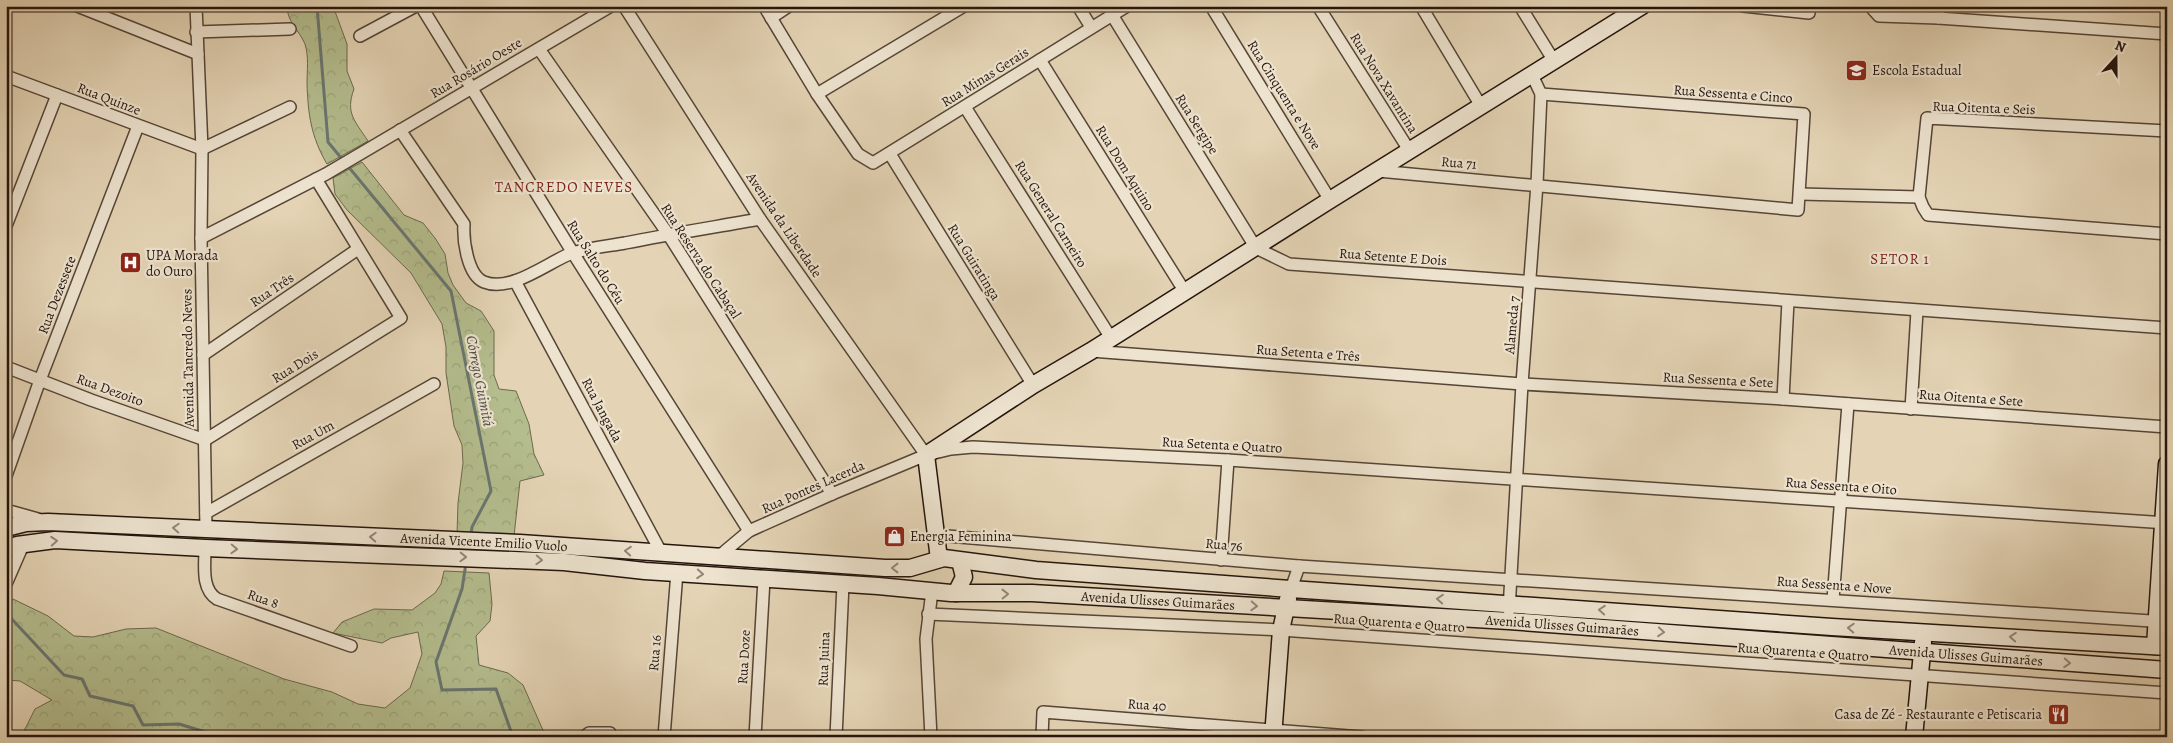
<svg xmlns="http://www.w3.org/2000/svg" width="2173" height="743" font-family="Alegreya,serif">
  <defs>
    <pattern id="forest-crowns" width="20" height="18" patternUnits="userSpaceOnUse" patternTransform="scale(1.25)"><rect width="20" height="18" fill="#b4bd8e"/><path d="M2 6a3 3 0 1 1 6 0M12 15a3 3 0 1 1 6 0" fill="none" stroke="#9ba279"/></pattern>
  </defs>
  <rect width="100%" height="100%" fill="#e4d4b5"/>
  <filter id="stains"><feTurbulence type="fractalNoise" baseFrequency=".004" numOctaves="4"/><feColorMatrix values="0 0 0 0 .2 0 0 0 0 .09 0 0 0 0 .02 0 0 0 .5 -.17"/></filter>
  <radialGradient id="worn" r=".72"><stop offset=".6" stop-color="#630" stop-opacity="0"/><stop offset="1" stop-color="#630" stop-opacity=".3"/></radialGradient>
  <g fill="url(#forest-crowns)" stroke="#6c694e">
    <path d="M287 6H333L347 44V71L354 89C345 113 355 121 368 141L327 164C311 137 308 114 307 83 307 70 309 57 305 44 299 30 287 22 287 6Z"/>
    <polygon points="362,162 404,215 423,223 435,238 445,254 448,273 453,285 466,303 481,311 494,331 494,375 499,389 516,391 529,424 534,454 544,475 520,481 514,536 457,534 458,503 463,463 462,445 454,426 446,373 446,347 442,324 411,273 347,210 335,194 333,178"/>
    <polygon points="444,571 489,573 492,604 490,621 476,636 479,665 508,673 523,685 546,737 21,737 35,709 52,700 20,681 6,680 6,616 13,599 48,616 74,636 93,637 126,629 156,628 284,679 332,692 358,704 385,708 410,688 422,654 418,632 391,638 382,643 333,633 342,622 374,609 412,610 435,593 441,584"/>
  </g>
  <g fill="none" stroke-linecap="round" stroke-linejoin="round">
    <g stroke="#697671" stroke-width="3">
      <polyline points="317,6 328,142 451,291 491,491 472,527 471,535"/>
      <polyline points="466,563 462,589 436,662 442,690 496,689 513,737"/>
      <polyline points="8,615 64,675 82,679 90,696 133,706 143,725 179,724 222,737"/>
    </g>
    <defs>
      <g id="street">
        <polyline points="77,6 198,54"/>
        <polyline points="196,6 202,149 201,238 206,529"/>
        <polyline points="421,6 573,253 749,531"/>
        <polyline points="624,6 760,219 926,455"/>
        <polyline points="764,6 817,94 858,154 873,163 1127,6"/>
        <polyline points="1078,6 1091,27"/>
        <polyline points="1211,6 1330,200"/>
        <polyline points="1318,6 1409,150"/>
        <polyline points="1421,6 1481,106"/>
        <polyline points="1520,6 1554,61"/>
        <polyline points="1743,6 1809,13 1810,6"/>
        <polyline points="1870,6 1879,16 1938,18"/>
        <polyline points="1939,6 1938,18 2167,34"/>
        <polyline points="1112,15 1256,248 1289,264 2167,328"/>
        <polyline points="771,18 789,6"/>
        <polyline points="196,32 290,29"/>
        <polyline points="360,36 416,6"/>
        <polyline points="539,49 668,234 832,494"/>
        <polyline points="1040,60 1185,292"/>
        <polyline points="6,76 202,149 290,107"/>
        <polyline points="817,94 964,6"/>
        <polyline points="965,107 1111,338"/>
        <path d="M400 130 464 224C463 239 467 275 484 282 511 293 548 262 572 253 589 248 608 246 625 243 670 234 715 227 760 219"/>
        <polyline points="2167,131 1927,118 1919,197 1923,207 1928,215 2167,234"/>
        <polyline points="890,154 1033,385"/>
        <polyline points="1378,171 1798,210 1804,114 1541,94"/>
        <polyline points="1800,194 1919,197"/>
        <polyline points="6,226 57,95"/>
        <polyline points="201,238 326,174 611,6"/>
        <polyline points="515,281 662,554"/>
        <polyline points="1091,351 1522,384 1783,399 2167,427"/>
        <polyline points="203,355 358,249"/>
        <polyline points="6,367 91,400 205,440 401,318 316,179"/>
        <polyline points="1783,399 1788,301"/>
        <polyline points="1911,409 1917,311"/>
        <polyline points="6,476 40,380 138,126"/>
        <polyline points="6,510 38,519"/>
        <polyline points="206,513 434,384"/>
        <polyline points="936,535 1299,566 2167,622"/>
        <path d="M205 548C205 566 201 589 217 599L351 646"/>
        <polyline points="718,557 749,531 832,494 926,455 951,449 973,447 1228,460 2167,523"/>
        <polyline points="1221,560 1228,460"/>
        <polyline points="6,584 23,545"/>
        <polyline points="1291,589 1299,566"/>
        <polyline points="1833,600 1848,404"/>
        <polyline points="1509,610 1522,384 1537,184 1541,94 1532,75"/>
        <polyline points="928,614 1281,630 2167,693"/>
        <polyline points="584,737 589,733 610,733"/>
        <polyline points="664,737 677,572"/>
        <polyline points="755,737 764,579"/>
        <polyline points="836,737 843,584"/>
        <polyline points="931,737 926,639 932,591"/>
        <polyline points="1042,737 1043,712 1362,737"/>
      </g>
      <g id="secondary">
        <path id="s1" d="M6 528 26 523 48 522 520 543 885 568H910L944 558 1036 570 1291 589 1832 627 2167 647"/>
        <path id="s2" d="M6 549 17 545 55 540 205 548 564 562 645 571 878 586 951 593H1032L1509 621 2167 670"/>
        <polyline points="939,559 926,455 1033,385 1091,351 1330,200 1642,6"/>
        <polyline points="956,593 964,577 960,561"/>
        <polyline points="2155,646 2167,464"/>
        <polyline points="1273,737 1281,630 1288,599"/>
        <polyline points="1914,737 1923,642"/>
      </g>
    </defs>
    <use href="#street" stroke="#554537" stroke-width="14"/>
    <use href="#secondary" stroke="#25150d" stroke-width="19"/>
    <use href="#street" stroke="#ede3cf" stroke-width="11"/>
    <use href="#secondary" stroke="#ede3cf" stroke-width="16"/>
  </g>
  <defs><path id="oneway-chevron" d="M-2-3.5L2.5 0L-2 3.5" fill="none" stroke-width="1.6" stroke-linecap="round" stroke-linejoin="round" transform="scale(1.25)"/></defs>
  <g stroke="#938678">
    <use href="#oneway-chevron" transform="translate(176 528) rotate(-177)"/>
    <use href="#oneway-chevron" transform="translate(373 537) rotate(-177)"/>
    <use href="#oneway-chevron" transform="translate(54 541) rotate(-4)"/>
    <use href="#oneway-chevron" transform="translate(234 549) rotate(2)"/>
    <use href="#oneway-chevron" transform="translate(628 551) rotate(-176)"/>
    <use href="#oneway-chevron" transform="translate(463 557) rotate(2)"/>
    <use href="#oneway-chevron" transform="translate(539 560) rotate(3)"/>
    <use href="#oneway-chevron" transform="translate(895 568) rotate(180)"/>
    <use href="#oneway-chevron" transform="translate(700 574) rotate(4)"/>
    <use href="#oneway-chevron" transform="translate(1005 594) rotate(-1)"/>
    <use href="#oneway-chevron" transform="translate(1440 599) rotate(-176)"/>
    <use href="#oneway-chevron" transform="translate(1254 606) rotate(3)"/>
    <use href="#oneway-chevron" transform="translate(1602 610) rotate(-176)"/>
    <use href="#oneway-chevron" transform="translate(1851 628) rotate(-177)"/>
    <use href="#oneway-chevron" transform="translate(1661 632) rotate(5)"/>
    <use href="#oneway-chevron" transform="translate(2013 637) rotate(-176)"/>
    <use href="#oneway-chevron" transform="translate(2067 663) rotate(4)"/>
  </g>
  <defs>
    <symbol id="school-square" viewBox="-11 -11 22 22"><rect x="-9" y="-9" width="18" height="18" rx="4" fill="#8f2418" stroke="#ede3cf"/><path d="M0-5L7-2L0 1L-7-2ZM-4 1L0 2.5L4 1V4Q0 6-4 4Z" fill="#fff"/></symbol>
    <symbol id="hospital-square" viewBox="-11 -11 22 22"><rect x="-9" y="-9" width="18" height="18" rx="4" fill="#8f2418" stroke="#ede3cf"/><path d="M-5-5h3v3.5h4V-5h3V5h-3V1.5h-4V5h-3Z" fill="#fff"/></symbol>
    <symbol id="shop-square" viewBox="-11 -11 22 22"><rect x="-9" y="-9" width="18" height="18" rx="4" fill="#8f2418" stroke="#ede3cf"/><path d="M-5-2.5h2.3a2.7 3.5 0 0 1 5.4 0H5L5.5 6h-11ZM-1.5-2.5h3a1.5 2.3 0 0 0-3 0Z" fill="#fff"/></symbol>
    <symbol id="restaurant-square" viewBox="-11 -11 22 22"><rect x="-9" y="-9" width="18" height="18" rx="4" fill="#8f2418" stroke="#ede3cf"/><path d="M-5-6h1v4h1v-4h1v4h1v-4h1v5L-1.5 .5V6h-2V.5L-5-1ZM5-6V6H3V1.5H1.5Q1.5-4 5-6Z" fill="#fff"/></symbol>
  </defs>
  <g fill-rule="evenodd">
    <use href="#school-square" x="1844" y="58" width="25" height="25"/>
    <use href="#hospital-square" x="118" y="250" width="25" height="25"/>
    <use href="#shop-square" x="882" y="524" width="25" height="25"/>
    <use href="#restaurant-square" x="2046" y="702" width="25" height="25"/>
  </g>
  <g text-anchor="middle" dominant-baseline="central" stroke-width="4.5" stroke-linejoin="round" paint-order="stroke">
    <g font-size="14" fill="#25150d" stroke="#ede3cf">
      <text transform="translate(476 68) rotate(-31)">Rua Rosário Oeste</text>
      <text transform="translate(985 77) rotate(-32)">Rua Minas Gerais</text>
      <text transform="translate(1384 83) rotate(58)">Rua Nova Xavantina</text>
      <text transform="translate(1733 94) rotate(4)">Rua Sessenta e Cinco</text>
      <text transform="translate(1284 95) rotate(58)">Rua Cinquenta e Nove</text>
      <text transform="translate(109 99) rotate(21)">Rua Quinze</text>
      <text transform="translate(1984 108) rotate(2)">Rua Oitenta e Seis</text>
      <text transform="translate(1197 124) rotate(58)">Rua Sergipe</text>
      <text transform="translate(1459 163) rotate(5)">Rua 71</text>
      <text transform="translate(1125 168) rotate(58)">Rua Dom Aquino</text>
      <text transform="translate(1051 214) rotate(58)">Rua General Carneiro</text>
      <text transform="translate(784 225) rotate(56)">Avenida da Liberdade</text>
      <text transform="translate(1393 257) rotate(4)">Rua Setente E Dois</text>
      <text transform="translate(701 261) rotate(57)">Rua Reserva do Cabaçal</text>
      <text transform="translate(596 262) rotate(58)">Rua Salto do Céu</text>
      <text transform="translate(974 262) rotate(58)">Rua Guiratinga</text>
      <text transform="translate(272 290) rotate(-34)">Rua Três</text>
      <text transform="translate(57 295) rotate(-69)">Rua Dezessete</text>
      <text transform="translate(1512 325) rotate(-85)">Alameda 7</text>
      <text transform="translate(1308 353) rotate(4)">Rua Setenta e Três</text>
      <text transform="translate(188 358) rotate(-91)">Avenida Tancredo Neves</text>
      <text transform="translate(295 366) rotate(-32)">Rua Dois</text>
      <text transform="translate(1718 380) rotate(3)">Rua Sessenta e Sete</text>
      <text transform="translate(110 390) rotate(20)">Rua Dezoito</text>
      <text transform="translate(1971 398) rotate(4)">Rua Oitenta e Sete</text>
      <text transform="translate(602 410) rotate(62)">Rua Jangada</text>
      <text transform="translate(313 435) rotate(-29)">Rua Um</text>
      <text transform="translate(1222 445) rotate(3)">Rua Setenta e Quatro</text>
      <text transform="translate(1841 486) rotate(4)">Rua Sessenta e Oito</text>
      <text transform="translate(813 487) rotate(-24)">Rua Pontes Lacerda</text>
      <text stroke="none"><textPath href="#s1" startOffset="479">Avenida Vicente Emilio Vuolo</textPath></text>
      <text transform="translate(1224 545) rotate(5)">Rua 76</text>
      <text transform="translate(1834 585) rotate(4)">Rua Sessenta e Nove</text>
      <text transform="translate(263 599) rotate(19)">Rua 8</text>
      <text stroke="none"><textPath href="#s2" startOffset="1155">Avenida Ulisses Guimarães</textPath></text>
      <text transform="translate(1399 623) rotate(4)">Rua Quarenta e Quatro</text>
      <text stroke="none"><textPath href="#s2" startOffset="1560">Avenida Ulisses Guimarães</textPath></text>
      <text transform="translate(1803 652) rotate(4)">Rua Quarenta e Quatro</text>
      <text transform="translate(655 653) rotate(-85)">Rua 16</text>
      <text stroke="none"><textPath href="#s2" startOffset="1965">Avenida Ulisses Guimarães</textPath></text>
      <text transform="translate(744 657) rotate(-87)">Rua Doze</text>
      <text transform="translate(824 659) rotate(-88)">Rua Juina</text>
      <text transform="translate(1147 705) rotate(4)">Rua 40</text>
    </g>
    <g font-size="14" fill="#25150d" stroke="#ede3cf" text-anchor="start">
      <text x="1872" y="70">Escola Estadual</text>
      <text x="146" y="255">UPA Morada<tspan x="146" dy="16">do Ouro</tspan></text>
      <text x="910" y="536">Energia Feminina</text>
      <text x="2042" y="714" text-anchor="end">Casa de Zé - Restaurante e Petiscaria</text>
    </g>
    <g font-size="15" letter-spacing="1" fill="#7a1f14" stroke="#ede3cf">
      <text x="564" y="187">TANCREDO NEVES</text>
      <text x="1900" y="259">SETOR 1</text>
    </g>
    <g font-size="15" font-style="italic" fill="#4d4e47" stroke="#ede3cf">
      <text transform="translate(480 381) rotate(79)">Córrego Guimitá</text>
    </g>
  </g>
  <rect width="2173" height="743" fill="none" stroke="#e4d4b5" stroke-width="25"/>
  <rect x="8" y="8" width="2158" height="728" fill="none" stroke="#25150d" stroke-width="2.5"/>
  <rect x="12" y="12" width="2148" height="718" fill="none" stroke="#25150d"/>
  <g transform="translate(2116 58) rotate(21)" stroke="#ede3cf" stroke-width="4" paint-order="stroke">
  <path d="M0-4L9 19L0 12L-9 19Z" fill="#25150d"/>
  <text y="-8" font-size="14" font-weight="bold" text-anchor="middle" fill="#25150d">N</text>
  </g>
  <rect width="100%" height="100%" filter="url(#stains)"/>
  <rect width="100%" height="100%" fill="url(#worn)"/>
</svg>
